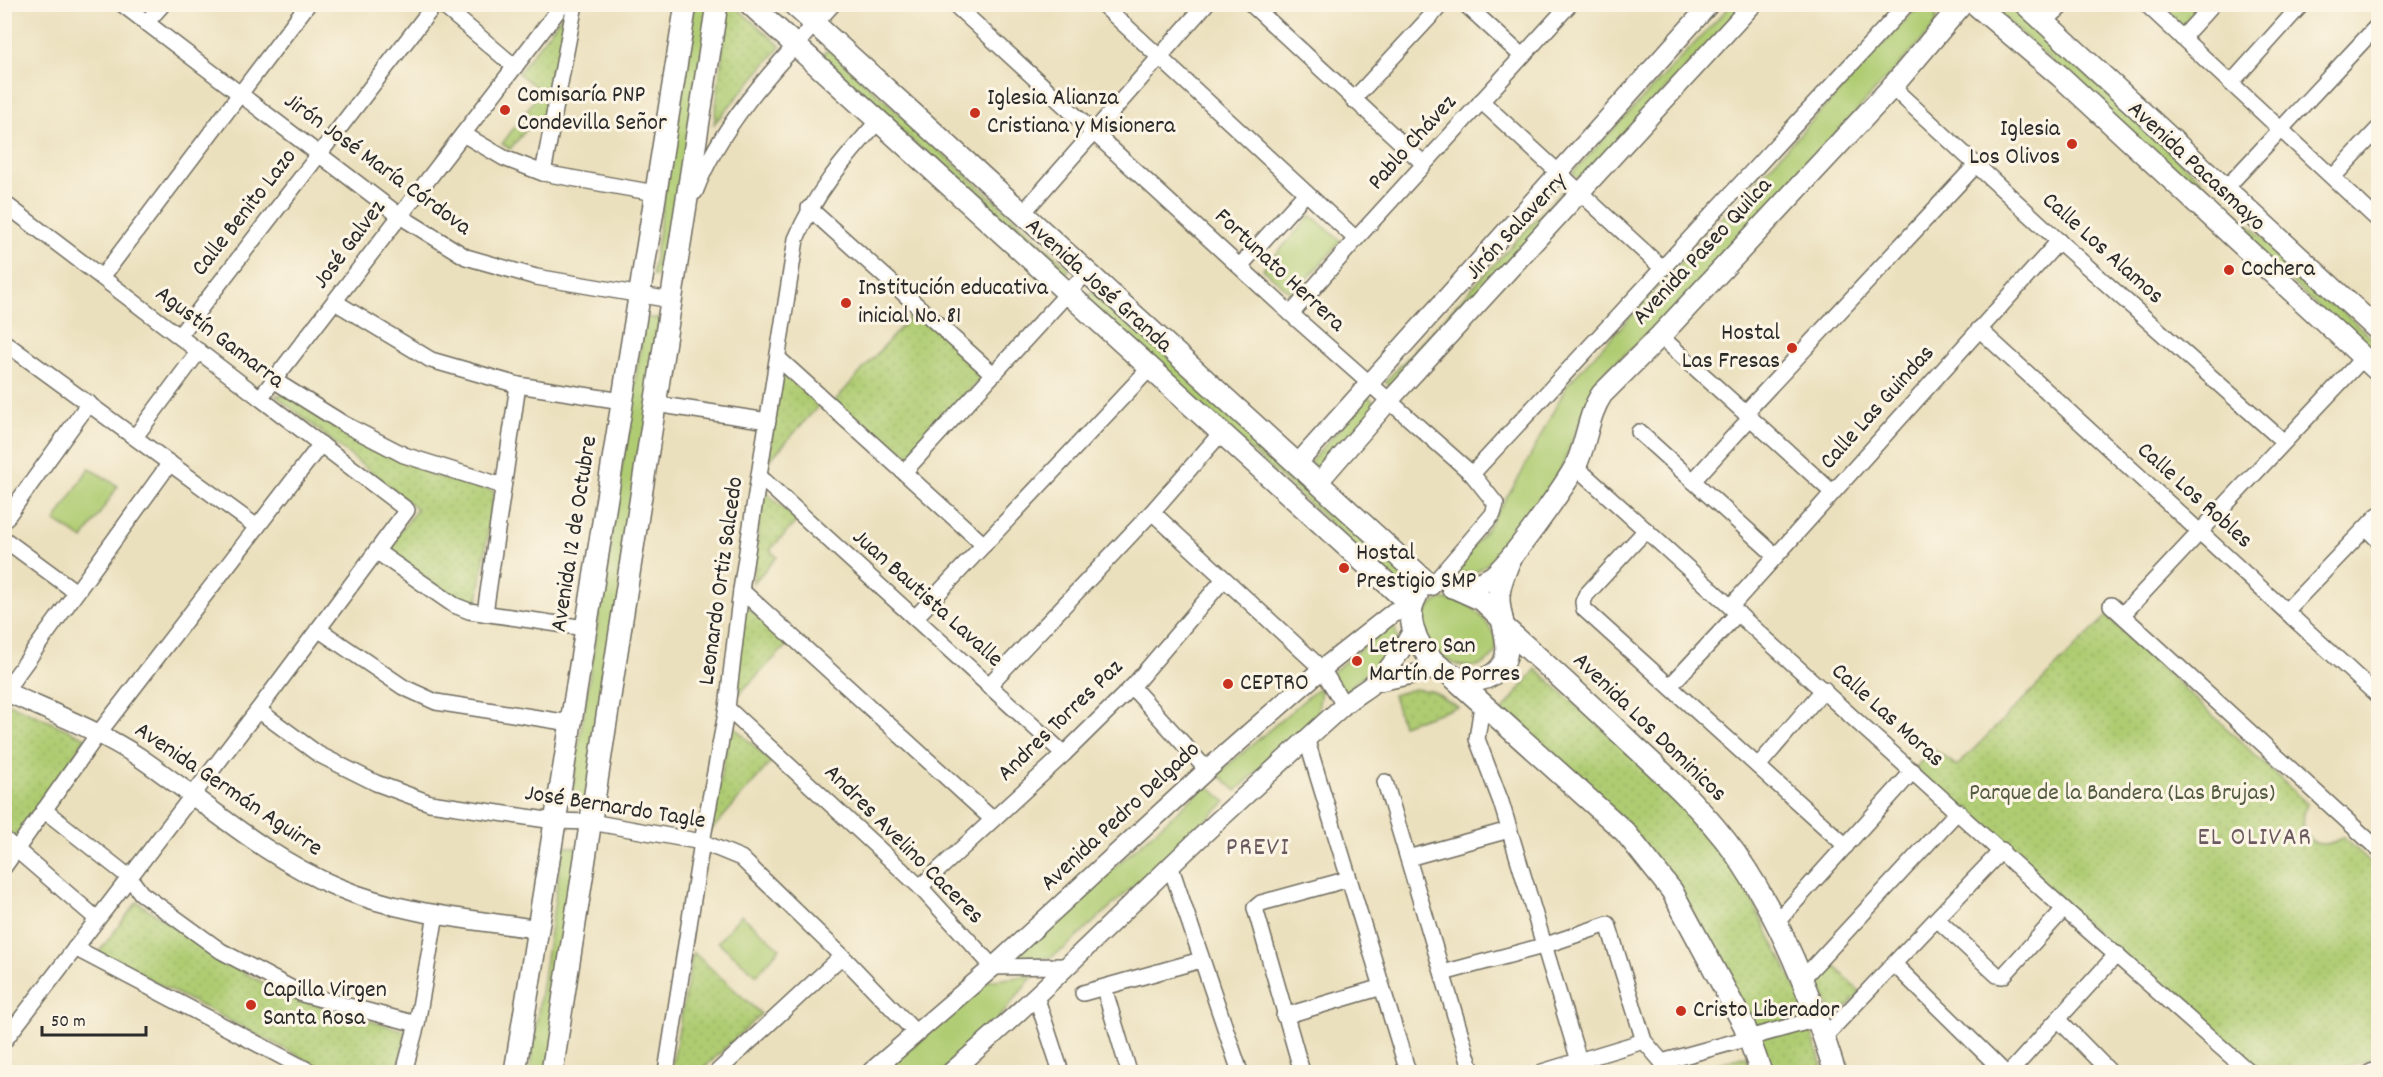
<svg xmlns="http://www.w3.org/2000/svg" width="2383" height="1077" font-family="Dekko,sans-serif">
  <defs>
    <pattern id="park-dots" width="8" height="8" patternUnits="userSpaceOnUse" patternTransform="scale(1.5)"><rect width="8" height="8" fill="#afcc72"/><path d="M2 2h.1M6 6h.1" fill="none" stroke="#97af63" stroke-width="1.8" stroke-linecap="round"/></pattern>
  </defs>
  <rect width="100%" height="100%" fill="#fcf5e5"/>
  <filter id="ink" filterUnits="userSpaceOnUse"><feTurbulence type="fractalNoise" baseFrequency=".0167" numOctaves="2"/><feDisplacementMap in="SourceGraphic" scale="12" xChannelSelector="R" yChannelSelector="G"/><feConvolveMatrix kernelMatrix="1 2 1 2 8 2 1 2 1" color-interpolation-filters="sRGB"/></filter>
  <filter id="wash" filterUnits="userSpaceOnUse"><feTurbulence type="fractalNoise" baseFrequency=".008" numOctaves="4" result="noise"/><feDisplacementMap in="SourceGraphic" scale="24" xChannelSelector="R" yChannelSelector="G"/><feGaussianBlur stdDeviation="1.35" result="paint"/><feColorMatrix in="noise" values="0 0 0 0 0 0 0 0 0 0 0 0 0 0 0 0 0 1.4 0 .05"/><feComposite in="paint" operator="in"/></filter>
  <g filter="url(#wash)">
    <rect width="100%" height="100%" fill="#ebe0bd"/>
    <g fill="#afcc72" stroke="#6d7c4e" stroke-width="1.5">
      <polygon points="693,5 712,5 672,278 652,275"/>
      <polygon points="1731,5 1745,5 1580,180 1572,173"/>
      <polygon points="2001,5 2011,5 2378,344 2378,362 1999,13"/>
      <polygon points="1927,6 1936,14 1936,25 1660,324 1602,374 1580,421 1556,482 1502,553 1476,572 1451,574 1486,530 1520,476 1567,385 1913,12"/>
      <polygon points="828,49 1070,269 1062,277 820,57"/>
      <polygon points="1561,192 1567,199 1393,388 1385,382"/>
      <polygon points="1311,215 1341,241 1293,295 1263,269"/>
      <polygon points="1095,289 1410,576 1400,587 1085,299"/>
      <polygon points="645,317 667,320 593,807 570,803"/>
      <polygon points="1368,396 1378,406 1319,470 1310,462"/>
      <polygon points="89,468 118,486 83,539 55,521"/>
      <path d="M1439 600C1446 600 1456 599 1462 601 1479 609 1510 644 1489 660 1455 687 1395 626 1439 600Z"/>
      <polygon points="1393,620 1398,640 1396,647 1342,694 1331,676 1333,672"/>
      <polygon points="1322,685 1317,715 1236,791 1218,774"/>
      <polygon points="1207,785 1226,802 1064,949 1051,957 1007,963"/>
      <polygon points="563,846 586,849 549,1072 529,1072"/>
      <polygon points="741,915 780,948 757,975 718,942"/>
      <polygon points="1034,975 991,1028 942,1072 883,1072 988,981"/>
    </g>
    <g fill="url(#park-dots)" stroke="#6d7c4e" stroke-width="1.5">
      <polygon points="728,5 733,5 781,46 714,124"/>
      <polygon points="2156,5 2206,5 2183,29"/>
      <polygon points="567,9 547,130 532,123 510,149 502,144 541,91 518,73"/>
      <polygon points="917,309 985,373 902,463 834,402"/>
      <polygon points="783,368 821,403 767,463"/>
      <polygon points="275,395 289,395 375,445 435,476 494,491 477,608 441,589 387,549 417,509"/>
      <polygon points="763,490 797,521 770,550 777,557 753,583"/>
      <polygon points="745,605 788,644 731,702"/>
      <path d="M2107 616 2307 804C2295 834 2314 856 2343 837L2378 869V1056C2334 1077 2299 1072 2252 1072L1914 770 1932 748 1957 766Z"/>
      <polygon points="1536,669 1691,809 1745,887 1800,996 1824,1072 1770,1072 1693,912 1502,711"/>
      <polygon points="1414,689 1432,691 1458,707 1402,725 1393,695"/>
      <polygon points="6,702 86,738 16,838 5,828"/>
      <polygon points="731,724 771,762 710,832"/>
      <polygon points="137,902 248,975 292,998 406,1031 398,1072 330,1072 98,953"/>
      <polygon points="693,952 761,1014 700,1072 671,1072"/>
      <polygon points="1831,962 1861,993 1838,1016 1833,1016 1815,974"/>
      <polygon points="1746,1056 1751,1072 1688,1072"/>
    </g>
  </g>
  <g filter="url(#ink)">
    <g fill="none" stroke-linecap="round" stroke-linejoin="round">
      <defs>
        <g id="minor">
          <polyline points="122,4 400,216 466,257 536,277 671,300"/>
          <polyline points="441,4 515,67"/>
          <polyline points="954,4 1291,314 1472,474 1496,504 1493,514 1433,584"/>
          <polyline points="1102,4 1356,239"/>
          <polyline points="1251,4 1424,164"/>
          <polyline points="1465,4 1522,56"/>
          <polyline points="2146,4 2378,220"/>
          <polyline points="2044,22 2064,4"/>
          <polyline points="146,23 163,4"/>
          <polyline points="2182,38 2213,4"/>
          <polyline points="2231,83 2302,4"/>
          <polyline points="1892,87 2063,245 2284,442"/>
          <polyline points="1353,100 1442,4"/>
          <polyline points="1481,101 1661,267"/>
          <polyline points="463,134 504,158 543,173 655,193"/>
          <polyline points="543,173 575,4"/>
          <polyline points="2333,177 2378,129"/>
          <polyline points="2225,189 2378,25"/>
          <path d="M695 192C722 120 782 60 833 4"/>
          <polyline points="4,203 407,510 258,710 4,1041"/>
          <polyline points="809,208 993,374"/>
          <polyline points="1022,214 1206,4"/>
          <polyline points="1240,266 1306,193"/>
          <polyline points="102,277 308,4"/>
          <polyline points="335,302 431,360 518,385 622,401"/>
          <polyline points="1291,314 1356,239 1570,4"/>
          <polyline points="1979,329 2378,696"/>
          <polyline points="179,336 435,4"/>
          <polyline points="1660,336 1832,492"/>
          <polyline points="4,342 257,527"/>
          <polyline points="778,358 984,545"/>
          <polyline points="275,381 344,424 404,455 503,486"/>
          <polyline points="260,398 563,4"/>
          <polyline points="655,404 768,421"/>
          <polyline points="1746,412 1976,165"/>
          <polyline points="1639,432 1776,556"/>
          <polyline points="135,437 199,351"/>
          <polyline points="1575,466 2064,909 2249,1072"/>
          <polyline points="904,472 1087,272"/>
          <polyline points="1472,474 1907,4"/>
          <polyline points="759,476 1064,754"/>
          <polyline points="1693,481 1751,417"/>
          <polyline points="1152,512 1322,669 1344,705"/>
          <polyline points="4,521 89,403"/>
          <polyline points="2366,528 2378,540"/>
          <polyline points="1646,530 1586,595 1583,602 1584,609 1846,846"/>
          <polyline points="4,539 76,592"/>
          <polyline points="376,551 454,605 469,611 585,628"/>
          <polyline points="741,590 991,818"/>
          <polyline points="2111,605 2378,849"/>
          <polyline points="1731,606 2059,241"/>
          <polyline points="2286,611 2378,515"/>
          <polyline points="485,613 518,385"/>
          <polyline points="2123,614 2364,357"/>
          <polyline points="915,618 1150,368"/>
          <polyline points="318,629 403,687 436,702 570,723"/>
          <polyline points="988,686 1152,512 1221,433"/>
          <polyline points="1670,686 1738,613"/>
          <polyline points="1132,687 1207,770"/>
          <polyline points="5,691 170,463"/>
          <polyline points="1482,705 1477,739 1501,802 1579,1061"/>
          <polyline points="727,708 920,887 993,967 1065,966"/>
          <polyline points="258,710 318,754 376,783 430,803 554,821 591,822 702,842 741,858 842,956 916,1033"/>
          <polyline points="1307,741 1408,1072"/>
          <polyline points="1758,766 1824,689"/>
          <polyline points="1385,782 1472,1072"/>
          <polyline points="44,810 129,877 141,893 221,951 302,994 417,1024"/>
          <polyline points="4,839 97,919"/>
          <polyline points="1408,858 1509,830"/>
          <polyline points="1170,865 1240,1072"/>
          <polyline points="4,867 98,734 321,444"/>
          <polyline points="920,887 1064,754 1132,687 1224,579"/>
          <polyline points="1938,920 1997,975 2003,976 2064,909"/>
          <polyline points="1776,923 1913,771"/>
          <polyline points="75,948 311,1072"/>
          <polyline points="1895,965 2004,1072"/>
          <polyline points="1443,973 1543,946 1608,924 1644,1041 1662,1062 1666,1072"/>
          <polyline points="1802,979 1958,811"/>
          <polyline points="1104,988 1129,1072"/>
          <polyline points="1083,993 1201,960"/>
          <polyline points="1036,996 1061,1072"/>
          <polyline points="1284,1016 1382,987"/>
          <polyline points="2059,1020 2109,1071"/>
          <polyline points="1824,1037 2002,850"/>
          <polyline points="1662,1062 1817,1019"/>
          <polyline points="404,1072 417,1024 436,914"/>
          <path d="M666 1072 702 842 727 708 741 590 796 239C816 191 844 160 878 121"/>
          <polyline points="717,1072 842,956"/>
          <polyline points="1302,1072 1255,908 1261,903 1349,879"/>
          <polyline points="1542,1072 1644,1041"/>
          <polyline points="2010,1072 2117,954"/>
          <polyline points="2371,1072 2378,1070"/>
        </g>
        <g id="tertiary">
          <polyline points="1297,464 1710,4"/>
          <polyline points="1318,483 1389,401 1753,4"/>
          <polyline points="1373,683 1442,668"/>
          <path d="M4 691C50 712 98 730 139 757 204 801 264 857 337 887 400 914 469 919 537 929"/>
          <polyline points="871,1072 993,967 1207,770 1322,669 1394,612 1411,610"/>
          <path d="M951 1072C1050 988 1139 893 1235 805 1271 772 1306 739 1342 707 1352 697 1365 691 1375 682 1391 668 1402 650 1412 631"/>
        </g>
        <g id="secondary">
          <polyline points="750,4 1412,606"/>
          <polyline points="793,4 1430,585"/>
          <polyline points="1975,4 2060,76 2378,371"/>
          <polyline points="2025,4 2378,330"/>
          <path d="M1452 587C1467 587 1480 585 1492 577 1509 565 1564 487 1575 467 1587 444 1587 416 1602 394L1660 336 1892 87 1962 4"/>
          <polyline points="1453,587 1482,600 1502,619"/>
          <path d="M1417 595C1391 637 1460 703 1496 672 1519 654 1498 621 1499 597 1499 585 1504 574 1509 562"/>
          <path d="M1504 627C1548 666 1592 706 1635 747 1671 780 1706 813 1735 853 1781 919 1811 996 1835 1072"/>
          <polyline points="1446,671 1625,832 1672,891 1744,1025 1761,1072"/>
          <polyline points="515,1072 686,4"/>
          <polyline points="552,1072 717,4"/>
        </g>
      </defs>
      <use href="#minor" stroke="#6e6a5e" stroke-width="18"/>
      <use href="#tertiary" stroke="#6e6a5e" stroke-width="21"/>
      <use href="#secondary" stroke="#6e6a5e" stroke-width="24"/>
      <use href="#minor" stroke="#fff" stroke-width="15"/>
      <use href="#tertiary" stroke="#fff" stroke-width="18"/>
      <use href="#secondary" stroke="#fff" stroke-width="21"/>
    </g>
  </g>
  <g fill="#c8321e" stroke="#fcf5e5" stroke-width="2">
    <circle cx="505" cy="110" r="6"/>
    <circle cx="975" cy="113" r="6"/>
    <circle cx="2072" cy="144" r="6"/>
    <circle cx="2229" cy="270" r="6"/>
    <circle cx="846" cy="303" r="6"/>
    <circle cx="1792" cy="348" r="6"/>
    <circle cx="1344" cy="568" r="6"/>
    <circle cx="1357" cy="661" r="6"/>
    <circle cx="1228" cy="684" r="6"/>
    <circle cx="251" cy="1005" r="6"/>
    <circle cx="1681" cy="1011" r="6"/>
  </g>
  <g text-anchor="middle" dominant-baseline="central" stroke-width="6" stroke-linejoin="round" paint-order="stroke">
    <g font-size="24" fill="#2b2b2b" stroke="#fcf5e5" text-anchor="start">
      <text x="517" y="96">Comisaría PNP<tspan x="517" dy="28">Condevilla Señor</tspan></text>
      <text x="987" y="99">Iglesia Alianza<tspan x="987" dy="28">Cristiana y Misionera</tspan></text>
      <text x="2060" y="130" text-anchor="end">Iglesia<tspan x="2060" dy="28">Los Olivos</tspan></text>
      <text x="2241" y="270">Cochera</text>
      <text x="858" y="289">Institución educativa<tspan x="858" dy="28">inicial No. 81</tspan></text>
      <text x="1780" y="334" text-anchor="end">Hostal<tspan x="1780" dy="28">Las Fresas</tspan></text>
      <text x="1356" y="554">Hostal<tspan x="1356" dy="28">Prestigio SMP</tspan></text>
      <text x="1369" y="647">Letrero San<tspan x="1369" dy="28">Martín de Porres</tspan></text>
      <text x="1240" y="684">CEPTRO</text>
      <text x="263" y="991">Capilla Virgen<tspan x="263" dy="28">Santa Rosa</tspan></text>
      <text x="1693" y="1011">Cristo Liberador</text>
    </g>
    <g font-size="24" fill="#2b2b2b" stroke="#fcf5e5">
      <text transform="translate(1413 143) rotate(-48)">Pablo Chávez</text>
      <text transform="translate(377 165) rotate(36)">Jirón José María Córdova</text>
      <text transform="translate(2196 167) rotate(43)">Avenida Pacasmayo</text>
      <text transform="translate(245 213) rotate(-52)">Calle Benito Lazo</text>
      <text transform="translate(1517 227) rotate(-47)">Jirón Salaverry</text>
      <text transform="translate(350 245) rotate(-53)">José Galvez</text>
      <text transform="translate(2102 249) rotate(42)">Calle Los Alamos</text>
      <text transform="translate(1703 252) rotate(-47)">Avenida Paseo Quilca</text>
      <text transform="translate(1279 271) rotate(43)">Fortunato Herrera</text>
      <text transform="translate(1098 286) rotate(42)">Avenida José Granda</text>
      <text transform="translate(219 338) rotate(37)">Agustín Gamarra</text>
      <text transform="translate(1878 408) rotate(-48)">Calle Las Guindas</text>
      <text transform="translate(2194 496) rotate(42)">Calle Los Robles</text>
      <text transform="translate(575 534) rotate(-81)">Avenida 12 de Octubre</text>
      <text transform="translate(722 581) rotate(-82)">Leonardo Ortiz Salcedo</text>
      <text transform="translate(927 599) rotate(42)">Juan Bautista Lavalle</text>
      <text transform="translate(1887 716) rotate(42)">Calle Las Moras</text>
      <text transform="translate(1061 721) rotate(-44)">Andres Torres Paz</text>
      <text transform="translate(1649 728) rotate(44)">Avenida Los Dominicos</text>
      <text transform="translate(228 790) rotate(34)">Avenida Germán Aguirre</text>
      <text transform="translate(615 808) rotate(9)">José Bernardo Tagle</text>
      <text transform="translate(1121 817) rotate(-43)">Avenida Pedro Delgado</text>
      <text transform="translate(903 845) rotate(45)">Andres Avelino Caceres</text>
    </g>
    <g font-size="24" fill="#535b40" stroke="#fcf5e5">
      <text x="2122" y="794">Parque de la Bandera (Las Brujas)</text>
    </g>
    <g font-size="26" letter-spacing="1.5" fill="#6a595f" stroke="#fcf5e5">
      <text x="2255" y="838">EL OLIVAR</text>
      <text x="1258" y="848">PREVI</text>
    </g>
  </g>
  <rect width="2383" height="1077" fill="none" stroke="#fcf5e5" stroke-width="24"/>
  <path d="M42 1026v9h104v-9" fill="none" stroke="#2b2b2b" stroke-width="3"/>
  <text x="51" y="1026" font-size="18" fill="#2b2b2b" stroke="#fcf5e5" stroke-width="4.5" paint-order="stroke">50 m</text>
</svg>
